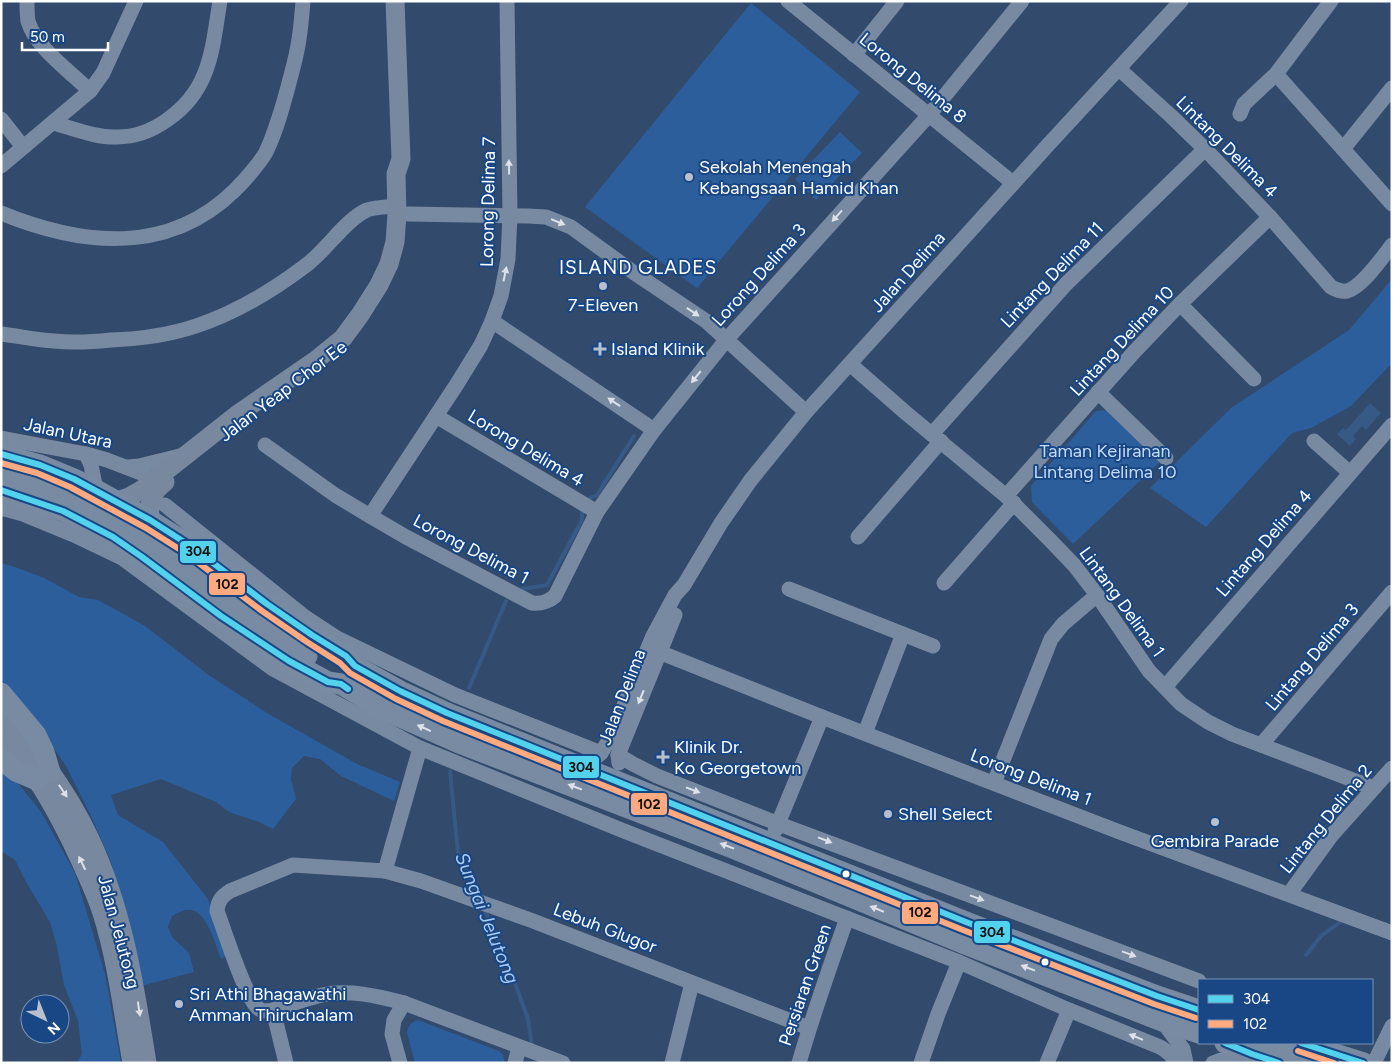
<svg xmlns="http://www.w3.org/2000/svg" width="1393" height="1064" font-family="Figtree,sans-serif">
  <rect width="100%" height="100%" fill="#324a6c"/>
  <g fill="#2d5e9c">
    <polygon points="751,3 860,92 697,288 585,207"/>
    <polygon points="840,132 862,153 816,200 795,179"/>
    <polygon points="1392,279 1392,363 1351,406 1311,428 1292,433 1206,527 1150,488 1231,408 1349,330"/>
    <polygon points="1108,410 1160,462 1073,544 1032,502 1031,486 1096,411"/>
    <path d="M1 563 15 567 44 578 79 597 98 600 145 626 210 676 267 713 357 764 400 782 394 801 341 776 320 759 304 756 292 768 291 779 296 799 273 829 259 822 229 812 216 802 161 779 111 795 118 815 163 842 208 899 227 955 221 959C216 945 207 912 191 910 185 909 178 913 172 916L168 927 172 937 189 953 194 972 141 986 136 963 111 862 90 814 66 766 30 713 1 679Z"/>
    <polygon points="1,771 16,781 41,812 75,873 105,974 121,1063 77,1063 82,1054 78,1021 64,985 57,947 50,922 25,880 15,860 1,851"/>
    <path d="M418 1020 499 1051 503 1055 505 1063H415L407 1033C408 1026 411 1022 418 1020Z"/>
  </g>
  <polygon fill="#375985" points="1370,403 1381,413 1366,430 1362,426 1353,436 1356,439 1350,446 1337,434 1343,428 1346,430"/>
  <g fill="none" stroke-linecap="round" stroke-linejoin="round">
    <g stroke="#375985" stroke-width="4">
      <polyline points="590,498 597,495 634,436"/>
      <polyline points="523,589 547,585 582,520 582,510"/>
      <polyline points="469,688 506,601"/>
      <polyline points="450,771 458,853 478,896"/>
      <polyline points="484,909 503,950 528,1019 532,1046"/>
      <polyline points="1306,955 1321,936 1339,923"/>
    </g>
    <g stroke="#788aa2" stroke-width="15">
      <path d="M27 1C27 8 27 15 28 21 35 47 71 72 90 91"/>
      <polyline points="788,1 1013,183"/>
      <polyline points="854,55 897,1"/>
      <path d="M1119 69 1171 116 1205 149 1270 217 1331 287C1337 290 1341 292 1347 291 1362 287 1382 258 1392 245"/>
      <polyline points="1276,74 1392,204"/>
      <polyline points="1240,114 1244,104 1276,74 1331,1"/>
      <polyline points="1,119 23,147"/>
      <path d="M53 123C73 128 96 138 117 137 135 137 153 130 167 120 211 90 212 49 220 1"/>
      <polyline points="1343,149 1392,88"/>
      <polyline points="1,166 90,91 103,73 136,1"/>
      <path d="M1 213C82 246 168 256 235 190 244 181 260 163 266 152 276 131 282 109 288 87 292 71 297 55 299 39 301 27 302 14 303 1"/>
      <polyline points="408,214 528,216 546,217 571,227 633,272 706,321 806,412"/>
      <polyline points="1180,304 1254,379"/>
      <polyline points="492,321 654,430"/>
      <path d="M1 334C19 336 36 340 54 341 72 343 92 342 111 340 139 339 169 335 196 326 235 313 272 291 305 266 325 252 346 219 367 210 376 207 387 207 397 206"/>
      <polyline points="850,364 906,413 1006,496 1049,539 1074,565 1097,595 1149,671 1181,704 1208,722 1232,734 1374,788"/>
      <polyline points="1098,392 1166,458"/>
      <polyline points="436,416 597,512"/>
      <polyline points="932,434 1066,284 1205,149"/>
      <polyline points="1,438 86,454 107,460 141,473 146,477 150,484"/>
      <polyline points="1314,441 1350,473"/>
      <path d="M265 445 335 495 370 516 406 537 532 603C542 604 548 602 555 596L597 512 654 430 727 339 929 115 1022 1"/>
      <polyline points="86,454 91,465 96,490"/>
      <polyline points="128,467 139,466 184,455"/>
      <polyline points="1006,496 1135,351 1180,304 1270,217"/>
      <polyline points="165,505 305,617 337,638 455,695 601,753"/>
      <path d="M1 508 23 514 74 535 122 558 273 669 420 748 624 831 959 962 1069 1010 1160 1047C1167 1051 1173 1055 1175 1063"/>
      <polyline points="370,516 457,384 481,345 492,321 501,296 508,259 510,215 507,1"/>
      <polyline points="858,537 941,441"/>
      <polyline points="944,583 1014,503"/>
      <polyline points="789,589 933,646"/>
      <polyline points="659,652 822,717 1117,831 1392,933"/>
      <polyline points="1165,687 1392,425"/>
      <polyline points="865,733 903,634"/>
      <polyline points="1261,745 1392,592"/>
      <polyline points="618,755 633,764 657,776 779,824 1199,981"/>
      <polyline points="619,763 618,755 675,615"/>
      <polyline points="575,764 595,758 601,753 611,737 653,636 675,595 684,585 721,523 750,481 806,412 1048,145 1181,1"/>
      <polyline points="994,783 1051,639 1063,624 1097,595"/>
      <polyline points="775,831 822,717"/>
      <polyline points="385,871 420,748"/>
      <polyline points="1289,894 1331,836 1392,768"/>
      <polyline points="273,1010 286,1063"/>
      <polyline points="1162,1021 1183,1049 1186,1063"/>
      <polyline points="400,1063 392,1034 394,1020 404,1003"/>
      <polyline points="515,1063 519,1047"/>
      <path d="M563 1063 404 1003C378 996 348 989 322 995 305 999 289 1005 273 1010 267 1011 262 1012 258 1008 245 997 224 929 217 911 218 901 221 897 230 891L293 865 385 871 421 881 533 921 809 1028"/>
      <polyline points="672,1063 692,983"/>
      <path d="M799 1063C813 1014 830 966 847 918"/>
      <polyline points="921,1063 938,1014 959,962"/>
      <polyline points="1047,1063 1069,1010"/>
      <polyline points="1213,1063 1221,1060 1252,1054"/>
      <polyline points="1374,1063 1392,1026"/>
    </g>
    <g stroke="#78889f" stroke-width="19">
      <polyline points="117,501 129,497 143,489 238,414 316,360 343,338 360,315 379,285 389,264 395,242 397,214 396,174 401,159 395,1"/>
      <path d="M150 520C149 501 150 494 165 482"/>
      <path d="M1 711C36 749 68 792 90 839 123 909 135 987 147 1063"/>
      <path d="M1 735C13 750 26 765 37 780 50 800 62 822 72 843 83 866 94 889 102 913 117 961 123 1013 132 1063"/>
    </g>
    <g stroke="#798ba2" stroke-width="21">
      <polyline points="1,454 40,465 74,479 96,490 150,520 192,547 267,604 312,635 346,656 355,666 400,691 447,713 966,922 1157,996 1199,1010"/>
      <polyline points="1,469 90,502 135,528 307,656"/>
      <polyline points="1,490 63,511 113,537 142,557 221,616 254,638 289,661 328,682 341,684 382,709 459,743 735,849 965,944 1162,1021 1199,1033"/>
      <polyline points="1,693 36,735 44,752 50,772"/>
      <polyline points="1,759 16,771 37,780"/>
      <polyline points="1225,1043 1267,1059"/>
      <polyline points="1253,1043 1320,1063"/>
      <polyline points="1303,1044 1364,1063"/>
    </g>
    <defs>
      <g id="bus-1">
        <polyline points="1,454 40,465 74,479 150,520 192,547 267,604 312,635 346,656 355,666 400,691 447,713 966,922 1157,996 1199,1010"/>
        <polyline points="1,490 63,511 113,537 142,557 221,616 289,661 328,682 341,684 348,689"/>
        <polyline points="1225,1043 1252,1054 1279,1063"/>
        <polyline points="1301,1043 1363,1063"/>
      </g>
      <g id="bus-2">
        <polyline points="1,463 37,473 70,487 146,528 187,554 262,611 307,642 340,663 350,673 396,699 443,721 963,930 1154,1004 1196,1018"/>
        <polyline points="1298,1051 1334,1063"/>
      </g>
    </defs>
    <use href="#bus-1" stroke="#194785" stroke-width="10"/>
    <use href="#bus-2" stroke="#194785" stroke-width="10"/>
    <use href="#bus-1" stroke="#53d2ee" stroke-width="6"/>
    <use href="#bus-2" stroke="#ffa980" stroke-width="6"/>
  </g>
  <defs><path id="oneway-solid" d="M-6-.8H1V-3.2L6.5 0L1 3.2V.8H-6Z" transform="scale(1.25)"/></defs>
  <g fill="#dde2e8">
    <use href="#oneway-solid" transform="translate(509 167) rotate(-91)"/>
    <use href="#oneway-solid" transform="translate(837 216) rotate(132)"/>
    <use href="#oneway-solid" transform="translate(558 222) rotate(22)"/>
    <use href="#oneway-solid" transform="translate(505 274) rotate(-78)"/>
    <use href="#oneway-solid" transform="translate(693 312) rotate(34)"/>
    <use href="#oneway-solid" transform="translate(696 377) rotate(129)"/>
    <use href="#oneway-solid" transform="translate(614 402) rotate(-146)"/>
    <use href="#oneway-solid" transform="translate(641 697) rotate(112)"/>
    <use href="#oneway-solid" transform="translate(693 790) rotate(21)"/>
    <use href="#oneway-solid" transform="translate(825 840) rotate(21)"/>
    <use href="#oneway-solid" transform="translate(977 898) rotate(20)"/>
    <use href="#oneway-solid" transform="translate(1129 954) rotate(20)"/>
    <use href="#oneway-solid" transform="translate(1136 1037) rotate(-158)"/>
  </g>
  <g fill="#dee2e8">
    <use href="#oneway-solid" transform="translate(424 728) rotate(-156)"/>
    <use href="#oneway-solid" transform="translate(575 787) rotate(-159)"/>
    <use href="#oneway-solid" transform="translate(727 846) rotate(-159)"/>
    <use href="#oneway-solid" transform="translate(877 909) rotate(-158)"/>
    <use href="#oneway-solid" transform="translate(1028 968) rotate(-159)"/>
  </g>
  <g fill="#dde1e7">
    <use href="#oneway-solid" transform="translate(63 791) rotate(56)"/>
    <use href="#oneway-solid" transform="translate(82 863) rotate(-116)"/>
    <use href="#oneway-solid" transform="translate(139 1009) rotate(81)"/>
  </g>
  <g fill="#b7c0cc" stroke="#194785" stroke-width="2">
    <circle cx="689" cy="177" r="5"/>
    <circle cx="603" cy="286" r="5"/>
    <path d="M597.5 341.5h5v5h5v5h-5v5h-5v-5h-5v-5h5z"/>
    <path d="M660.5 749.5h5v5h5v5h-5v5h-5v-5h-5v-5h5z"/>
    <circle cx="888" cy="814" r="5"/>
    <circle cx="1215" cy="822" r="5"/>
    <circle cx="179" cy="1004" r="5"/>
  </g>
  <g fill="#fff" stroke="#194785" stroke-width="2">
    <circle cx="846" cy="874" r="4.5"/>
    <circle cx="1045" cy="962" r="4.5"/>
  </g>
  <g text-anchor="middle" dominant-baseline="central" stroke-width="4" stroke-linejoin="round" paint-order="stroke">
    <g font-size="18" fill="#fff" stroke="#194785">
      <text transform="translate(913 78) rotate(39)">Lorong Delima 8</text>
      <text transform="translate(1227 147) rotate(45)">Lintang Delima 4</text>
      <text transform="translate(488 202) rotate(-89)">Lorong Delima 7</text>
      <text transform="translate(908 272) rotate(-48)">Jalan Delima</text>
      <text transform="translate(759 275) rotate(-48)">Lorong Delima 3</text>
      <text transform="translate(1052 275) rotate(-46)">Lintang Delima 11</text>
      <text transform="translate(1122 341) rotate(-47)">Lintang Delima 10</text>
      <text transform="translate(283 391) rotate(-37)">Jalan Yeap Chor Ee</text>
      <text transform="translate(68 433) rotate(12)">Jalan Utara</text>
      <text transform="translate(526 448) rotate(31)">Lorong Delima 4</text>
      <text transform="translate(1264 543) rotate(-49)">Lintang Delima 4</text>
      <text transform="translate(471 549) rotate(28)">Lorong Delima 1</text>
      <text transform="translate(1122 602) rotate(54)">Lintang Delima 1</text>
      <text transform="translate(1312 657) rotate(-50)">Lintang Delima 3</text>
      <text transform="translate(622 697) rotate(-69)">Jalan Delima</text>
      <text transform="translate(1031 777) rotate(21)">Lorong Delima 1</text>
      <text transform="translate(1326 819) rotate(-51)">Lintang Delima 2</text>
      <text transform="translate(605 928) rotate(21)">Lebuh Glugor</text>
      <text transform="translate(119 932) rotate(75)">Jalan Jelutong</text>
      <text transform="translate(805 985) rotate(-71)">Persiaran Green</text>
    </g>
    <g font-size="18" fill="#fff" stroke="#194785" text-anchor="start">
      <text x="699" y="167">Sekolah Menengah<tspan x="699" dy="21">Kebangsaan Hamid Khan</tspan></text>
      <text x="603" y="305" text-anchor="middle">7-Eleven</text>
      <text x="611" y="349">Island Klinik</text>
      <text x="674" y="747">Klinik Dr.<tspan x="674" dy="21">Ko Georgetown</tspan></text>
      <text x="898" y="814">Shell Select</text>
      <text x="1215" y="841" text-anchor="middle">Gembira Parade</text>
      <text x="189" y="994">Sri Athi Bhagawathi<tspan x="189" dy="21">Amman Thiruchalam</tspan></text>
    </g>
    <g font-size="18" fill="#c4dcf9" stroke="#194785">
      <text x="1105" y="451">Taman Kejiranan<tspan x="1105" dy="21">Lintang Delima 10</tspan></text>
    </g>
    <g font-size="19" letter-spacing="1" fill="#fff" stroke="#194785">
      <text x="638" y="267">ISLAND GLADES</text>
    </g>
    <g font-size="19" font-style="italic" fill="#aacbf3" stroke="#194785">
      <text transform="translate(487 918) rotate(68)">Sungai Jelutong</text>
    </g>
  </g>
  <g stroke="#194785" stroke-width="2">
    <rect x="179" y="540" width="38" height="24" rx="5" fill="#53d2ee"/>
    <rect x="208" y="572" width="38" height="24" rx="5" fill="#ffa980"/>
    <rect x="562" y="755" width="38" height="24" rx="5" fill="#53d2ee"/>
    <rect x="630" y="792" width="38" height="24" rx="5" fill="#ffa980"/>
    <rect x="901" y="901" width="38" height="24" rx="5" fill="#ffa980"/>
    <rect x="973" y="920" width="38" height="24" rx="5" fill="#53d2ee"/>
  </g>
  <g font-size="14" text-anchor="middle" font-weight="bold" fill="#111">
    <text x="198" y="556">304</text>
    <text x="227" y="589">102</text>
    <text x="581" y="772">304</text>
    <text x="649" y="809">102</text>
    <text x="920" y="917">102</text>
    <text x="992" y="937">304</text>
  </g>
  <rect width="1393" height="1064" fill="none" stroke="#ffffff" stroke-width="5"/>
  <rect x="1198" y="979" width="175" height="65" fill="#194785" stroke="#7591b6"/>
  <rect x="1208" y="995" width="25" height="8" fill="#53d2ee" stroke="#7591b6"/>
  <text x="1243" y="1004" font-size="15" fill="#ffffff">304</text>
  <rect x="1208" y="1020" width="25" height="8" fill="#ffa980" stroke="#7591b6"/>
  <text x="1243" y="1029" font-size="15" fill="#ffffff">102</text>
  <g transform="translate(45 1019) rotate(137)"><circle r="24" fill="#194785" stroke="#7591b6"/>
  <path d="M0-4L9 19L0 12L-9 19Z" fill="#b7c0cc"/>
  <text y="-8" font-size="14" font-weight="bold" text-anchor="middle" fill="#ffffff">N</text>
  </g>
  <path d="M22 42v8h86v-8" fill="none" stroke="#ffffff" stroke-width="2.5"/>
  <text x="30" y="42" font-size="15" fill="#ffffff" stroke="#194785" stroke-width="4" paint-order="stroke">50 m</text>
</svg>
